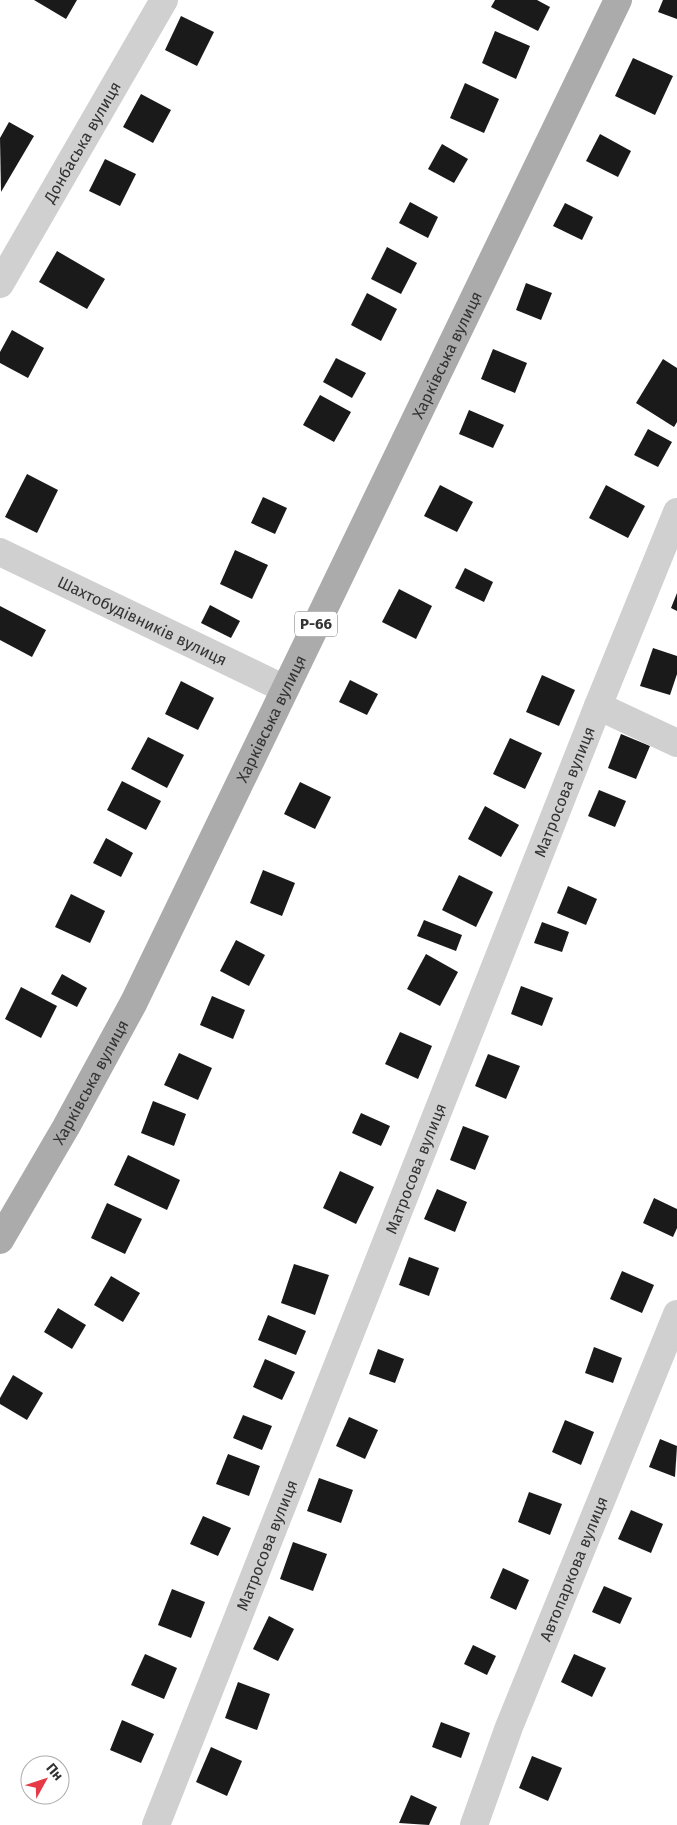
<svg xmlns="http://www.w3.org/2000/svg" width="677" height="1825" font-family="'Fira Sans',sans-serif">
  <rect width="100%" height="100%" fill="#fff"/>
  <g fill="#1a1a1a">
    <polygon points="34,0 77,0 66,19"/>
    <polygon points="495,0 537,0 550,7 538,31 491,7"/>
    <polygon points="663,0 677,0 677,19 658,12"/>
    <polygon points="181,16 214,32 197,66 165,50"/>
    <polygon points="495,31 530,46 516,79 482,63"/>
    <polygon points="633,58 673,76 655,115 615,96"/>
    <polygon points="465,83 499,99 484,133 450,118"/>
    <polygon points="141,94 171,110 153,143 123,127"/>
    <polygon points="9,122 34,136 1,192 0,138"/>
    <polygon points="600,134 631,151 618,177 586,161"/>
    <polygon points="442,144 468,159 454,183 428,169"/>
    <polygon points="105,159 136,174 120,206 89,191"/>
    <polygon points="410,202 438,217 428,238 399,223"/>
    <polygon points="565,203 593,217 582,240 553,226"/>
    <polygon points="387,247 417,263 401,294 371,279"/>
    <polygon points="57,251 105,279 87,309 39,282"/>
    <polygon points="526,283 552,293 541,320 516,310"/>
    <polygon points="367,293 397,309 381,341 351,325"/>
    <polygon points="12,330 44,348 28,378 0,363 0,352"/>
    <polygon points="493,349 527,363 515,393 481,379"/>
    <polygon points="336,358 366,373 352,398 323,382"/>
    <polygon points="663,359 677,368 677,422 674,427 636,403"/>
    <polygon points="320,395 351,412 334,442 303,425"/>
    <polygon points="469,410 504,425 493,448 459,434"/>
    <polygon points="648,429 672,442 658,467 634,455"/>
    <polygon points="27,474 58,490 37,533 5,517"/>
    <polygon points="440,485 473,502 457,532 424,516"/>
    <polygon points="606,485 645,506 628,538 589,518"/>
    <polygon points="263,497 287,508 275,534 251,523"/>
    <polygon points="235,550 268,565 252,599 220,584"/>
    <polygon points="465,568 493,582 484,602 455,588"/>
    <polygon points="399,589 432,606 416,639 382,622"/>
    <polygon points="677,593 677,611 671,608"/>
    <polygon points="210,605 240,621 231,638 201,623"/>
    <polygon points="0,606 46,630 32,657 0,640"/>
    <polygon points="653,648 677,656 677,674 670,695 640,686"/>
    <polygon points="542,675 575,690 559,726 526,712"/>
    <polygon points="350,680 378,694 367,715 339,702"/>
    <polygon points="181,681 214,698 198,730 165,714"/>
    <polygon points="621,734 650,746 636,779 608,768"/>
    <polygon points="148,737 184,755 167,788 131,769"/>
    <polygon points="510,738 542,753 525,789 493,774"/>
    <polygon points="122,781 161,801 146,830 107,810"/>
    <polygon points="300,782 331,797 315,829 284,814"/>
    <polygon points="599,790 626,801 615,827 588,816"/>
    <polygon points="485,806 519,825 501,857 468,839"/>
    <polygon points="106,838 133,853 121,877 93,863"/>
    <polygon points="263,870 295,883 282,916 250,903"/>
    <polygon points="459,875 493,892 476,927 442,910"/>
    <polygon points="568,886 597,899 586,925 557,913"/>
    <polygon points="71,894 105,911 90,943 55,927"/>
    <polygon points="424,920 462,935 456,951 417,936"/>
    <polygon points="542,922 569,932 562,952 534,943"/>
    <polygon points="236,940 265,955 249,986 220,971"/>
    <polygon points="426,954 458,972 440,1006 407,989"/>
    <polygon points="62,974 87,988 77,1007 51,994"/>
    <polygon points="521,986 553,998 542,1026 511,1014"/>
    <polygon points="21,987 57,1006 41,1038 5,1019"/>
    <polygon points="212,996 245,1010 233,1039 200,1025"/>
    <polygon points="400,1032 432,1046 418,1079 385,1064"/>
    <polygon points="179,1053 212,1068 198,1100 164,1085"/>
    <polygon points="488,1054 520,1066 506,1099 475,1086"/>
    <polygon points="153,1101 186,1114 174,1146 141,1133"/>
    <polygon points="361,1113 390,1126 381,1146 352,1133"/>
    <polygon points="463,1126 489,1136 475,1170 450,1160"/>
    <polygon points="128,1155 180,1180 167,1210 114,1185"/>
    <polygon points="340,1171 374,1187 356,1224 323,1208"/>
    <polygon points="437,1189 467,1202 455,1232 424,1219"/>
    <polygon points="654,1198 677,1209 677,1228 673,1237 643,1223"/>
    <polygon points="107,1203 142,1219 125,1254 91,1238"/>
    <polygon points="409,1257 439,1268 429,1296 399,1285"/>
    <polygon points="294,1264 329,1275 315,1315 281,1303"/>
    <polygon points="622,1271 654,1285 642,1313 610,1299"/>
    <polygon points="111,1276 140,1293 123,1322 94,1305"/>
    <polygon points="58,1308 86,1325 72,1349 44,1332"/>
    <polygon points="268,1315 306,1331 296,1355 258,1340"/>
    <polygon points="594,1347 622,1358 613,1383 585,1373"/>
    <polygon points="378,1349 404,1359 395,1383 369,1374"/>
    <polygon points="265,1359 295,1372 282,1400 253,1387"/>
    <polygon points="13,1375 43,1393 27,1420 0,1404 0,1398"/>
    <polygon points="243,1415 272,1426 262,1450 233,1438"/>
    <polygon points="349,1417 378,1430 365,1459 336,1446"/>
    <polygon points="565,1420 594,1432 581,1465 552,1452"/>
    <polygon points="660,1439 677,1446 675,1477 649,1467"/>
    <polygon points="228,1454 260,1466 249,1496 216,1484"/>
    <polygon points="319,1478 353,1490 341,1523 307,1511"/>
    <polygon points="529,1492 562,1504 550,1535 518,1522"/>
    <polygon points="631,1510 663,1524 651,1553 618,1539"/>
    <polygon points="203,1516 231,1528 218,1556 190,1544"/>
    <polygon points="293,1542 327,1554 313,1591 280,1579"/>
    <polygon points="503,1568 529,1580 516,1610 490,1598"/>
    <polygon points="604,1586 632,1598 620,1624 592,1612"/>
    <polygon points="172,1589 205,1602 191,1638 158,1625"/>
    <polygon points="269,1616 294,1629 278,1661 253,1649"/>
    <polygon points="473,1645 496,1656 487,1675 464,1664"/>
    <polygon points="145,1654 177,1668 164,1699 131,1685"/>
    <polygon points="574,1654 606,1668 592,1697 561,1682"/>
    <polygon points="238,1682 270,1694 257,1730 225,1718"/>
    <polygon points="122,1720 154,1734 141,1763 110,1750"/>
    <polygon points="441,1722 470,1733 461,1758 432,1747"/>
    <polygon points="211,1747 242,1761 227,1796 196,1782"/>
    <polygon points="532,1756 562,1768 548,1801 519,1788"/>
    <polygon points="411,1795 437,1807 429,1825 399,1823"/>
  </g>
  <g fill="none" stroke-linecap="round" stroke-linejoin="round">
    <g stroke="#d0d0d0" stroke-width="28">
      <path id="s1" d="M0 284 164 0"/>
      <path id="s2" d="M0 552 285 689"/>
      <polyline points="598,706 677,743"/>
      <path id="s3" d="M156 1825 598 706 677 512"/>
      <path id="s4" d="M474 1825 509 1727 677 1314"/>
    </g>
    <path stroke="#ababab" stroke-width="28" id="s5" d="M0 1240 66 1127 134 1002 618 0"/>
  </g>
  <g text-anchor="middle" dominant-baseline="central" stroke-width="5" stroke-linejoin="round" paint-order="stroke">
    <rect fill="#fff" stroke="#707070" stroke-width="1" x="295" y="611.5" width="42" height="25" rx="4"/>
    <g font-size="15" font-weight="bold" fill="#333">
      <text x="316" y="624">Р-66</text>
    </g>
    <g font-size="16" fill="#333" stroke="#fff">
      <text stroke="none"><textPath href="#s1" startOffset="164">Донбаська вулиця</textPath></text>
      <text stroke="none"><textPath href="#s5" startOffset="992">Харківська вулиця</textPath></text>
      <text stroke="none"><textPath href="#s2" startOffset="158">Шахтобудівників вулиця</textPath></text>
      <text stroke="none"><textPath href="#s5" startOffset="588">Харківська вулиця</textPath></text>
      <text stroke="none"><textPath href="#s3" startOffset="1111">Матросова вулиця</textPath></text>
      <text stroke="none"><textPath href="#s5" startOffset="182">Харківська вулиця</textPath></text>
      <text stroke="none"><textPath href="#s3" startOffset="706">Матросова вулиця</textPath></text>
      <text stroke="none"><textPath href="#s3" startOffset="301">Матросова вулиця</textPath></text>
      <text stroke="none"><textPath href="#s4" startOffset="275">Автопаркова вулиця</textPath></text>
    </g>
  </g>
  <g transform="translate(45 1780) rotate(50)"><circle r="24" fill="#ffffff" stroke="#adadad"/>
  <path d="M0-4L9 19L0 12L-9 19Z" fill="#e63946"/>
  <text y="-8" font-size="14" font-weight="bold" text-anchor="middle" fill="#333333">Пн</text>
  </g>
</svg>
